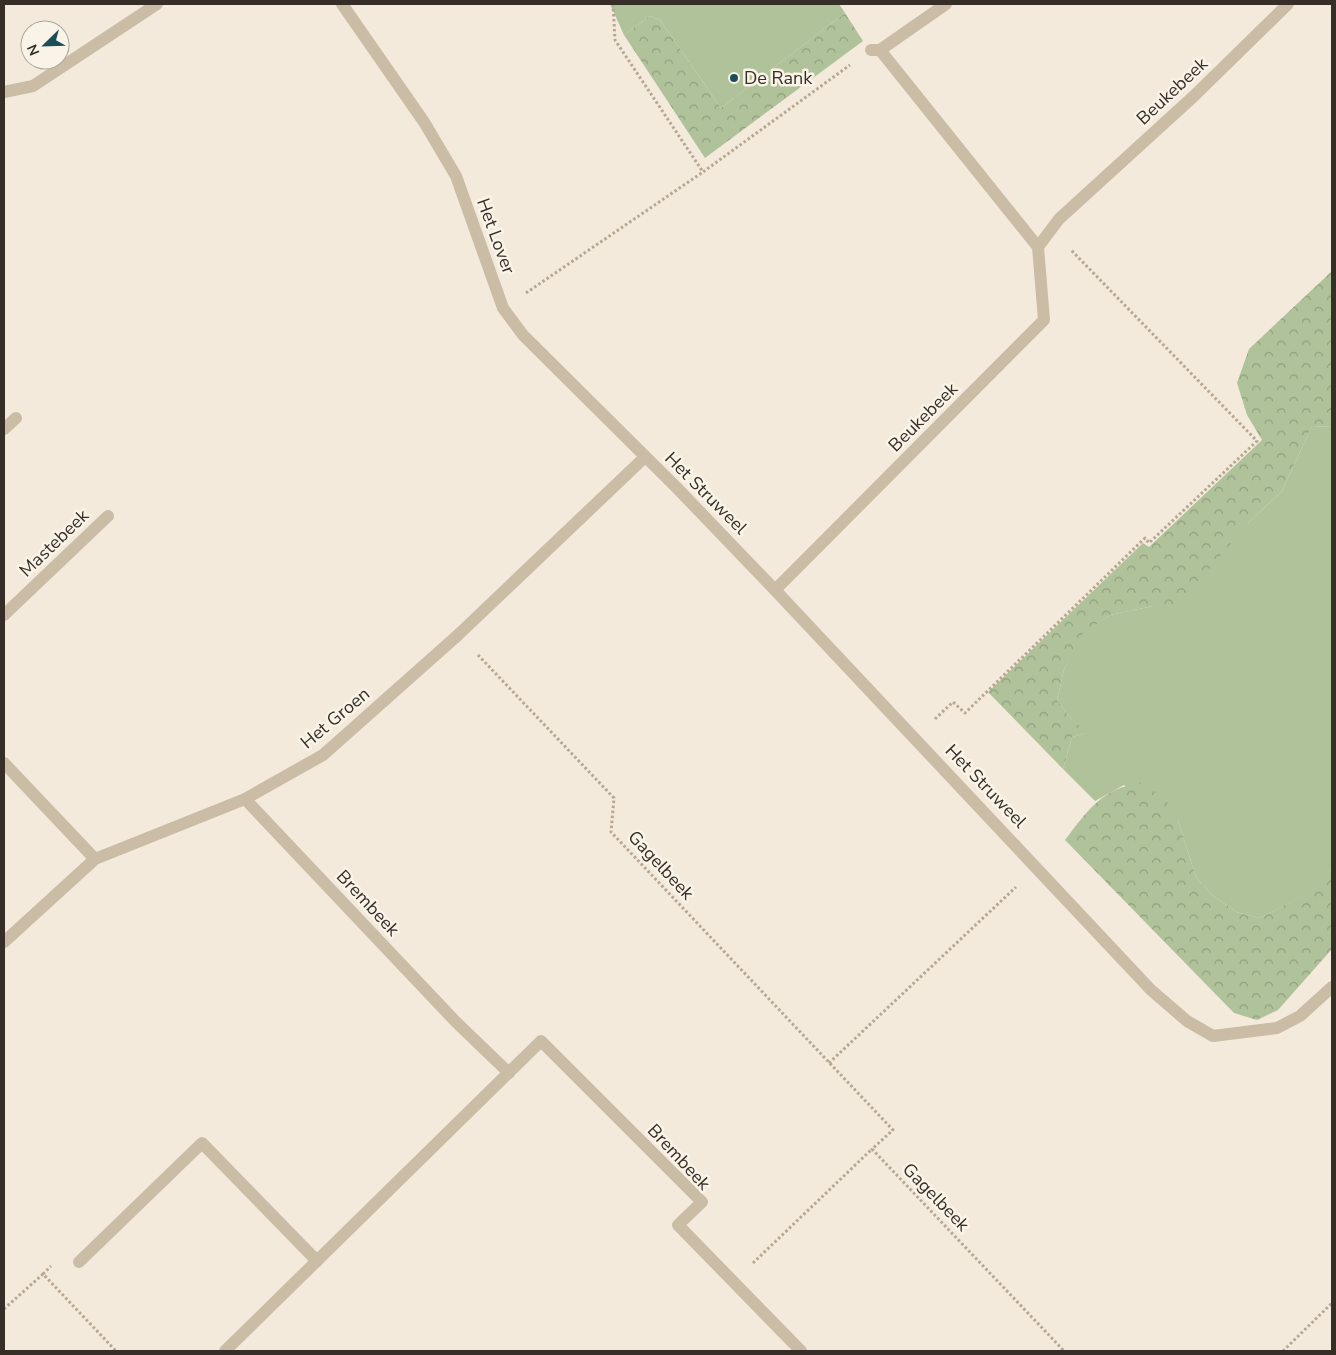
<svg xmlns="http://www.w3.org/2000/svg" width="1336" height="1355" font-family="'Nunito Sans',sans-serif">
  <defs>
    <pattern id="forest-crowns" width="20" height="18" patternUnits="userSpaceOnUse" patternTransform="scale(1.25)"><rect width="20" height="18" fill="#b0c29a"/><path d="M2 6a3 3 0 1 1 6 0M12 15a3 3 0 1 1 6 0" fill="none" stroke="#909e7e"/></pattern>
  </defs>
  <rect width="100%" height="100%" fill="#f3eadb"/>
  <g fill="#b0c29a">
    <polygon points="610,4 839,4 845,13 721,108 660,20 650,16 624,35"/>
    <polygon points="1312,426 1332,427 1332,868 1318,888 1260,918 1236,912 1211,894 1196,877 1178,821 1124,785 1095,801 1063,769 1072,737 1086,733 1068,715 1057,700 1064,670 1079,636 1110,615 1153,606 1249,522 1282,491"/>
  </g>
  <g fill="url(#forest-crowns)">
    <polygon points="845,13 863,41 705,158 624,35 650,16 660,20 721,108"/>
    <polygon points="1332,271 1332,427 1312,426 1282,491 1249,522 1198,582 1170,609 1153,606 1110,615 1080,636 1064,670 1057,700 1068,715 1087,733 1072,737 1063,769 988,692 1143,543 1149,547 1262,440 1247,415 1237,383 1249,349"/>
    <path d="M1143 782 1167 802 1178 821 1196 877 1211 894 1236 912 1260 918 1317 888 1332 868V949L1278 1010 1257 1020 1234 1013 1065 840C1090 808 1101 789 1143 782Z"/>
  </g>
  <g fill="none" stroke-linecap="round" stroke-linejoin="round">
    <g stroke="#b7a691" stroke-width="3" stroke-dasharray="2.5 2.5" stroke-linecap="butt">
      <polyline points="613,4 615,40 703,172 850,65"/>
      <polyline points="526,293 703,172"/>
      <polyline points="478,655 614,798 611,832 893,1130 872,1149 1064,1351"/>
      <polyline points="935,719 953,702 965,713 1145,538 1149,543 1257,441 1071,250"/>
      <polyline points="829,1063 1016,887"/>
      <polyline points="753,1263 872,1149"/>
      <polyline points="43,1274 51,1266"/>
      <polyline points="4,1309 43,1274 116,1351"/>
      <polyline points="1283,1351 1332,1303"/>
    </g>
    <g stroke="#cbbca6" stroke-width="12">
      <polyline points="342,4 424,122 456,176 503,308 523,335 677,488 775,590 1151,990 1187,1021 1213,1036 1277,1028 1300,1016 1332,987"/>
      <polyline points="871,50 880,50 946,4"/>
      <polyline points="4,92 33,86 157,4"/>
      <polyline points="1038,247 1059,219 1194,96 1288,4"/>
      <polyline points="4,429 16,418"/>
      <polyline points="775,590 1044,320 1038,247 880,50"/>
      <polyline points="4,615 108,516"/>
      <polyline points="4,763 95,859"/>
      <polyline points="245,799 456,1022 509,1073"/>
      <polyline points="4,942 95,859 245,799 323,755 458,635 645,457"/>
      <polyline points="79,1262 202,1143 317,1261"/>
      <polyline points="225,1351 541,1041 702,1202 678,1225 801,1351"/>
    </g>
  </g>
  <circle fill="#1c4e5a" stroke="#faf4e8" stroke-width="2" cx="734" cy="78" r="5"/>
  <g text-anchor="middle" dominant-baseline="central" stroke-width="5" stroke-linejoin="round" paint-order="stroke">
    <g font-size="18" fill="#372e27" stroke="#faf4e8" text-anchor="start">
      <text x="744" y="78">De Rank</text>
    </g>
    <g font-size="18" fill="#372e27" stroke="#faf4e8">
      <text transform="translate(1172 91) rotate(-43)">Beukebeek</text>
      <text transform="translate(496 236) rotate(70)">Het Lover</text>
      <text transform="translate(923 417) rotate(-45)">Beukebeek</text>
      <text transform="translate(706 493) rotate(45)">Het Struweel</text>
      <text transform="translate(54 543) rotate(-44)">Mastebeek</text>
      <text transform="translate(335 718) rotate(-40)">Het Groen</text>
      <text transform="translate(986 786) rotate(46)">Het Struweel</text>
      <text transform="translate(661 865) rotate(47)">Gagelbeek</text>
      <text transform="translate(368 903) rotate(47)">Brembeek</text>
      <text transform="translate(679 1157) rotate(47)">Brembeek</text>
      <text transform="translate(936 1197) rotate(46)">Gagelbeek</text>
    </g>
  </g>
  <rect width="1336" height="1355" fill="none" stroke="#372e27" stroke-width="10"/>
  <g transform="translate(45 45) rotate(247)"><circle r="24" fill="#faf4e8" stroke="#aca59b"/>
  <path d="M0-4L9 19L0 12L-9 19Z" fill="#1c4e5a"/>
  <text y="-8" font-size="14" font-weight="bold" text-anchor="middle" fill="#372e27">N</text>
  </g>
</svg>
